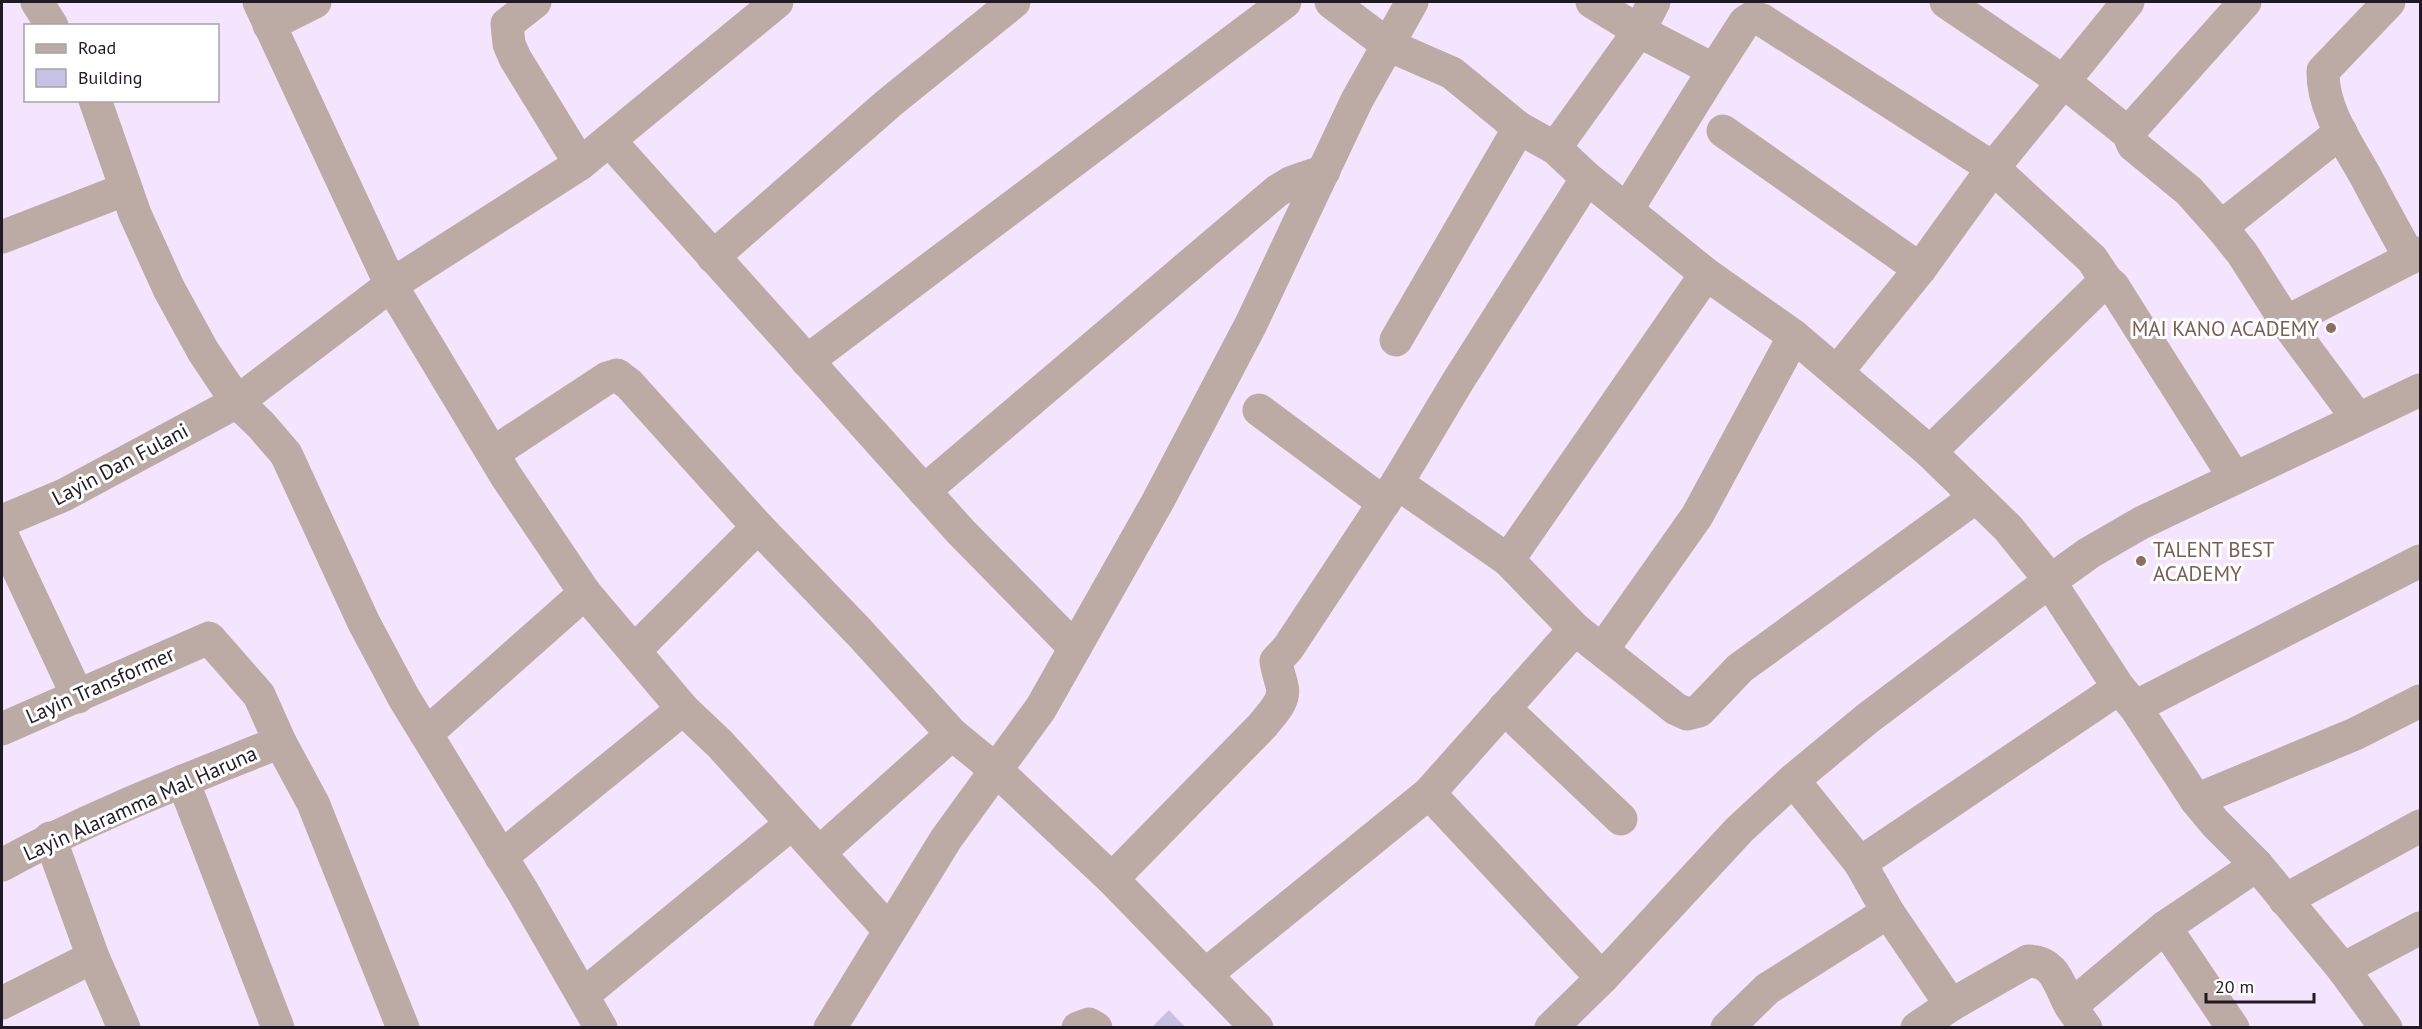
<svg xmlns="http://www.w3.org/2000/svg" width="2422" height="1029" font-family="'PT Sans',sans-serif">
  <rect width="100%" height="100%" fill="#f5e4fd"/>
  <polygon fill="#c6c2e4" points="1169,1010 1186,1028 1151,1028"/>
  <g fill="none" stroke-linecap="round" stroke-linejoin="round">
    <g stroke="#bcaba5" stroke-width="33">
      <polyline points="37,2 52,26"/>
      <polyline points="259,2 391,285 506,476 585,593 683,709 720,744 889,930"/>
      <polyline points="535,2 507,24 509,44 515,58 580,164"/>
      <polyline points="1331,2 1388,45 1452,73 1519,128 1555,148 1587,178 1706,274 1794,336 1930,452 2008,528 2042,570 2119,688 2135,707 2196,800 2215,823 2257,865 2343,969 2386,1028"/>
      <polyline points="1592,2 1639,31 1714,70"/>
      <polyline points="1946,2 2064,82 2128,133 2133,145 2189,191 2221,227 2242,253 2286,322 2358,419"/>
      <path d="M2389 2 2323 71C2322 109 2348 145 2366 177 2380 204 2395 231 2410 258"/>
      <polyline points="269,25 315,2"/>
      <polyline points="95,100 135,214 169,289 203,351 237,402 261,425 286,454 364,623 404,698 523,892 601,1028"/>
      <polyline points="1723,131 1920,269"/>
      <polyline points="2128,133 2245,2"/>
      <polyline points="609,140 961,532 1075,648"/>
      <polyline points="1555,148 1639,31 1654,2"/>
      <polyline points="1628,208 1714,70 1745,22 1753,17 1762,20 1993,168 2092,259 2106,280"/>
      <polyline points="2221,227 2341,132"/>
      <polyline points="2,237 126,189"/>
      <polyline points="713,257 889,103 1014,2"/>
      <polyline points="2286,322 2420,253"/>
      <polyline points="1396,340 1519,128"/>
      <polyline points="807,361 1285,2"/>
      <polyline points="1837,372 1920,269 1993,168 2128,2"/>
      <polyline points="1259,410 1384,503"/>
      <polyline points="1930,452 2106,280 2113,286 2234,477"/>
      <polyline points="493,453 607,378 617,375 629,384 758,527 859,632 952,734 996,770 1112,879 1257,1028"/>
      <polyline points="1397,483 1508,560 1575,629 1676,709 1687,714 1699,711 1740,668 1976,497"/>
      <polyline points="924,491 1277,191 1292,182 1324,171"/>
      <polyline points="2,521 64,495 237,402 391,285 580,164 777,2"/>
      <polyline points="2,535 78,697"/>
      <polyline points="1508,560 1706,274"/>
      <polyline points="1603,649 1697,516 1794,336"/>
      <polyline points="635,650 758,527"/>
      <polyline points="2135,707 2420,561"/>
      <polyline points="1504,708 1621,819"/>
      <polyline points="2,729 209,638 259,695 280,742 313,803 403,1028"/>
      <polyline points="426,734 585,593"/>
      <polyline points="1793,780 1860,863 1888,912 1951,1005"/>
      <polyline points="183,781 278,1028"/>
      <polyline points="1429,793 1602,978"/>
      <polyline points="2196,800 2355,734 2420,701"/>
      <polyline points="50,838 93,957 124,1028"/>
      <polyline points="820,852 952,734"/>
      <polyline points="501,857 683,709"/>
      <polyline points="1860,863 2119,688"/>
      <path d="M2 865C90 816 186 780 280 742"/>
      <path d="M1112 879 1263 725C1272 713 1286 701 1282 686 1280 677 1277 670 1276 661L1288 648 1397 483 1458 381 1587 178"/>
      <polyline points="2285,900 2420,826"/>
      <polyline points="2165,927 2233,1028"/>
      <polyline points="2343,969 2420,928"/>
      <polyline points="1205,975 1429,793 1575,629"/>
      <polyline points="583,995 791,824"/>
      <polyline points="2,1003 93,957"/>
      <polyline points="2071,1006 2165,927 2257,865"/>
      <polyline points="830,1028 946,839 1041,708 1158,501 1251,324 1357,100 1412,2"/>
      <polyline points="1078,1028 1089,1024 1096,1028"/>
      <polyline points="1551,1028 1602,978 1739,830 1793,780 1868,718 2050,581 2089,553 2141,523 2420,390"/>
      <polyline points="1727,1028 1767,989 1888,912"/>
      <path d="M1917 1028 1951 1005 2028 961C2057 961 2059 987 2071 1007 2076 1014 2081 1021 2086 1028"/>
    </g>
  </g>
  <g fill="#8d6e63" stroke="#fff" stroke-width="2">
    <circle cx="2331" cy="328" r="6"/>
    <circle cx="2141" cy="561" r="6"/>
  </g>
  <g text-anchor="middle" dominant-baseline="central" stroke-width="6" stroke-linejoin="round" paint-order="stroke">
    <g font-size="21" fill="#785e54" stroke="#fff" text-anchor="end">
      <text x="2319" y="328">MAI KANO ACADEMY</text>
      <text x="2153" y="549" text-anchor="start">TALENT BEST<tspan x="2153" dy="24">ACADEMY</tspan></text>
    </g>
    <g font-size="21" fill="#211924" stroke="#fff">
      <text transform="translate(120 464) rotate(-28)">Layin Dan Fulani</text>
      <text transform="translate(100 685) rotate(-24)">Layin Transformer</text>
      <text transform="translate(140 803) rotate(-24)">Layin Alaramma Mal Haruna</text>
    </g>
  </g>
  <rect width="2422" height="1029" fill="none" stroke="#211924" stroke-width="6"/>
  <rect x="24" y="24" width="195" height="78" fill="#ffffff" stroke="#a6a3a7" stroke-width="1.5"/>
  <rect x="36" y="44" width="30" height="9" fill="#bcaba5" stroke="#a6a3a7" stroke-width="1.5"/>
  <text x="78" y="54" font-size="18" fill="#211924">Road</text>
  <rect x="36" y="69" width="30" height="18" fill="#c6c2e4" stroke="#a6a3a7" stroke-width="1.5"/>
  <text x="78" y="84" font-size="18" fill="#211924">Building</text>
  <path d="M2206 993v9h108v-9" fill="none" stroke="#211924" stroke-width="3"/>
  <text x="2215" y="993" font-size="18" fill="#211924" stroke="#ffffff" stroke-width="4.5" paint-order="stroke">20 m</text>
</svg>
